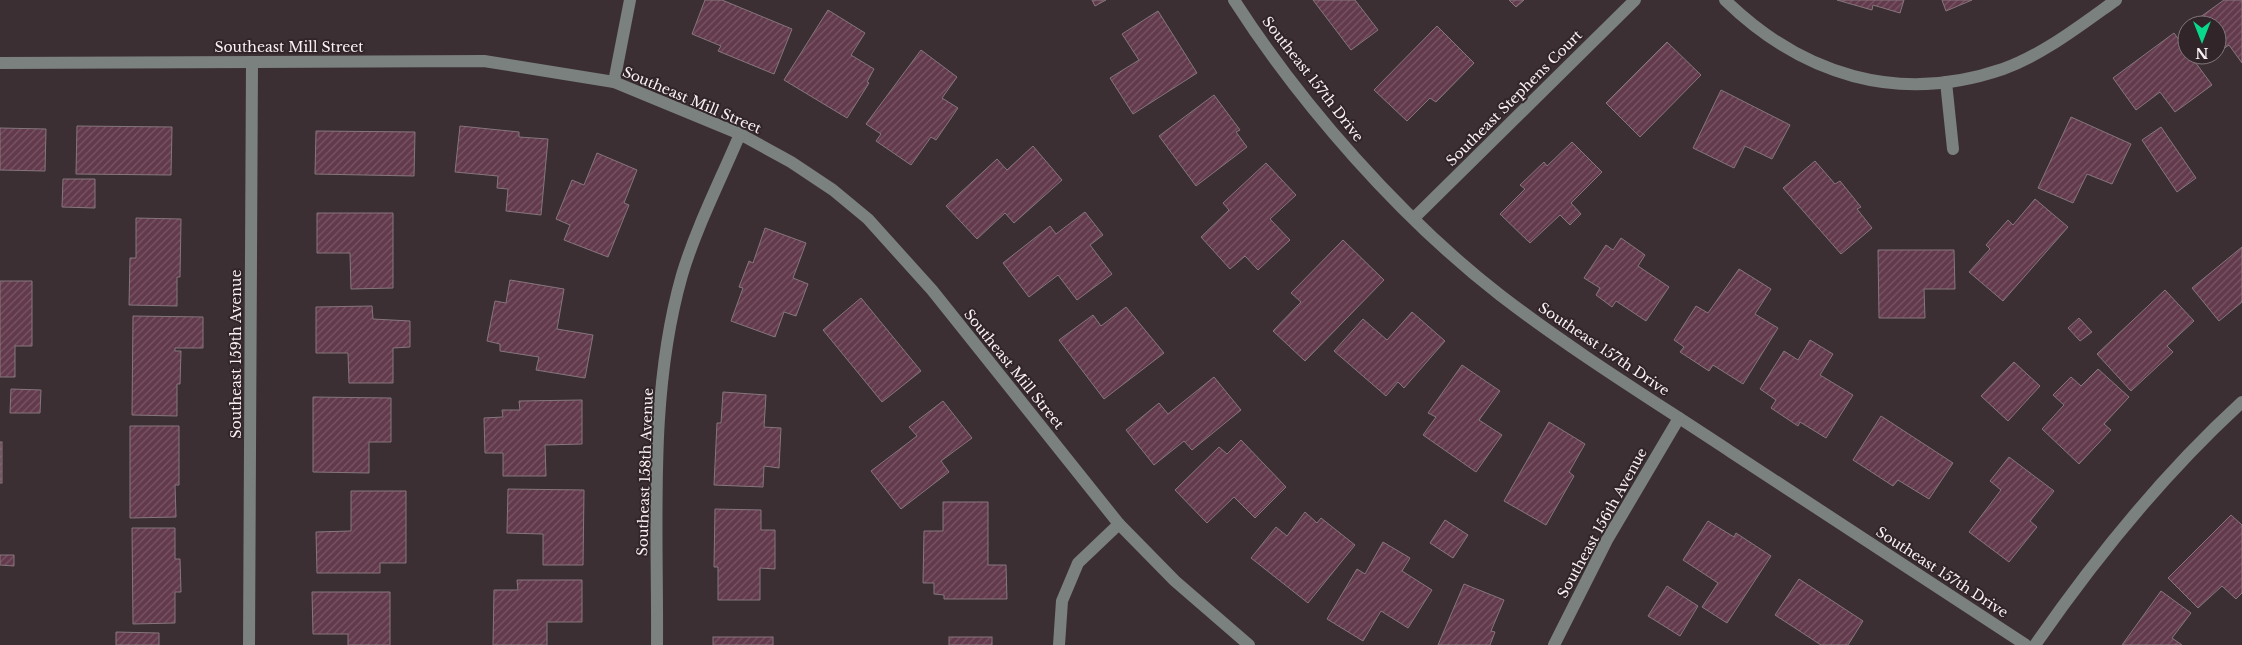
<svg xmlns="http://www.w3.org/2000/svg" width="2242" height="645" font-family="'Libre Baskerville',serif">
  <defs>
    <pattern id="building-hatch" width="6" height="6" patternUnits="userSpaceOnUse" patternTransform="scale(1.25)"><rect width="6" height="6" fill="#623a4c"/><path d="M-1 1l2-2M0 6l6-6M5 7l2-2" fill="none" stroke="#795766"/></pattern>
  </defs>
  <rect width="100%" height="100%" fill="#3c2f34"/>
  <g fill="url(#building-hatch)" stroke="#85767c">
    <polygon points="705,0 722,0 792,29 774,74 718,51 721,46 692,34"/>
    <polygon points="1092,0 1106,0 1095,6"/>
    <polygon points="1313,0 1355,0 1378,30 1351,50"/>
    <polygon points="1509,0 1524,0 1516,7"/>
    <polygon points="1837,0 1904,0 1900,13 1873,5 1872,10"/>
    <polygon points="1942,0 1972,0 1946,11"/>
    <polygon points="2224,0 2242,0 2242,63 2229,45 2217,53 2217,25 2194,25 2192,23"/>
    <polygon points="828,10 865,33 851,55 874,69 867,82 869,83 847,118 784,80"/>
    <polygon points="1158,11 1197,73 1133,114 1110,78 1139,60 1122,34"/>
    <polygon points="1437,26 1474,63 1436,102 1430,98 1407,121 1374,90"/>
    <polygon points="2174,33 2187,51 2187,55 2190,55 2212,85 2175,112 2160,92 2136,110 2113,78"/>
    <polygon points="1667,42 1701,75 1640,137 1606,103"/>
    <polygon points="921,50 957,77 942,98 958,108 936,140 931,137 911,165 876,141 881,134 866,124"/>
    <polygon points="1721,90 1790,125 1772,159 1745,146 1734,168 1693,148"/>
    <polygon points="1214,95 1240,130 1236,132 1247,147 1196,186 1159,136"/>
    <polygon points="2071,117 2131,144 2112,184 2087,174 2073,203 2038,188"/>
    <polygon points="77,126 172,127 171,175 76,174"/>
    <polygon points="460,126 519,132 519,137 548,139 541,215 506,211 508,189 497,188 498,176 455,172"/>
    <polygon points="2161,127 2196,178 2177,192 2142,140"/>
    <polygon points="0,128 46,129 45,171 0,170"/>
    <polygon points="316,131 415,132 414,176 315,174"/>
    <polygon points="1572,142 1602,172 1571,203 1581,214 1570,225 1560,215 1530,243 1500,214 1525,189 1520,185 1544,162 1547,166"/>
    <polygon points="1033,146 1062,180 1014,223 1005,213 977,239 946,206 997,159 1007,170"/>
    <polygon points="597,153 637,170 624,203 629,205 608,257 564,240 570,225 556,219 572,180 584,185"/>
    <polygon points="1815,161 1835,184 1840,181 1861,207 1857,209 1872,228 1841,254 1783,188"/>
    <polygon points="1266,163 1296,195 1270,219 1290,240 1258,270 1245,256 1230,269 1201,237 1229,210 1223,203"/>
    <polygon points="63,179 95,179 95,208 62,207"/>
    <polygon points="2035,199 2068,227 2003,301 1969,272 1990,249 1986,245 2008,220 2013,225"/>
    <polygon points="1085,212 1103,235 1090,245 1112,274 1077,300 1058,275 1029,297 1003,263 1050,226 1056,234"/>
    <polygon points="317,213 393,213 393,288 351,289 350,253 317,253"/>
    <polygon points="136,218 181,219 180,277 177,277 177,306 129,305 130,258 136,258"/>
    <polygon points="765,228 806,243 793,278 808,284 796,316 784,312 775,337 731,321 743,288 739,287 749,261 753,263"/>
    <polygon points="1621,238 1645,255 1638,266 1669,287 1646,321 1616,301 1612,307 1596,295 1600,288 1584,278 1606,245 1613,250"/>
    <polygon points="1343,240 1384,280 1305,361 1273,331 1301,302 1291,293"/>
    <polygon points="2242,247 2242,302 2219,321 2192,288"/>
    <polygon points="1878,250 1954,250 1955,289 1924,289 1925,318 1879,318"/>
    <polygon points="1739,269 1771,289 1755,314 1778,328 1743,384 1713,365 1709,371 1680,352 1684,347 1674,340 1696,306 1708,313"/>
    <polygon points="510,280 564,289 557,329 593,335 585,378 536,370 539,357 500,351 500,344 487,341 495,301 506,303"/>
    <polygon points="0,281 32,281 32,346 15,346 15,377 0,377"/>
    <polygon points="2165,290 2194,321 2167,346 2173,352 2131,391 2097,354"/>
    <polygon points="861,298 921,371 882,402 823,330"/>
    <polygon points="372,306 373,319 410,321 410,347 393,348 393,383 349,383 348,353 316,353 316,307"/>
    <polygon points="1126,307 1164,353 1104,399 1059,340 1093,315 1101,326"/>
    <polygon points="1412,312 1445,341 1404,388 1398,382 1386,396 1334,351 1363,319 1387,340"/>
    <polygon points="133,316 203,317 203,348 175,348 175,351 181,351 180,384 177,384 177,416 132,415"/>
    <polygon points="2079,318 2092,332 2080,341 2068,328"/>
    <polygon points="1810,340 1833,354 1820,375 1853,395 1826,438 1800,422 1798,426 1771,408 1776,400 1760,389 1784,351 1798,360"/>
    <polygon points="2014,362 2040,386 2008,421 1981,396"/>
    <polygon points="1462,365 1500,391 1479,420 1502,435 1476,472 1423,435 1436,417 1428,413"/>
    <polygon points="2098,369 2129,397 2104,424 2111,430 2079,464 2042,429 2064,405 2053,395 2071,377 2081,386"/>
    <polygon points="1214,377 1241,410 1192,450 1184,441 1154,465 1126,430 1159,403 1168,414"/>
    <polygon points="11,389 41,390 40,413 10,413"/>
    <polygon points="723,392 766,395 764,427 781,428 779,468 764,466 763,487 714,485 717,423 721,423"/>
    <polygon points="313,397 391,398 391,442 369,442 369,473 313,472"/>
    <polygon points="582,400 582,444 545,445 546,476 503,476 503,453 485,453 484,418 503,417 502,410 520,410 519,401"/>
    <polygon points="943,401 972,438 941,461 949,472 901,509 871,471 917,436 909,427"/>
    <polygon points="1881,416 1953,463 1929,499 1898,480 1893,486 1853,460"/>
    <polygon points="1549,422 1585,444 1569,472 1574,476 1546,525 1504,501"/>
    <polygon points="130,426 179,426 179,485 175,485 176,517 130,518"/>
    <polygon points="1241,440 1286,487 1255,518 1234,497 1207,523 1175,490 1219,447 1227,454"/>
    <rect x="0" y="442" width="2" height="41"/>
    <polygon points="2009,457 2054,491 2030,521 2037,527 2009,562 1969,532 2001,490 1990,481"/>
    <polygon points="508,489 584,490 583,565 543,565 543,534 507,533"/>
    <polygon points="351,491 406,491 406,563 380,563 380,573 317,573 316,532 351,531"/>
    <polygon points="943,502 988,502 988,565 1006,565 1007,599 944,599 944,595 934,594 934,583 923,583 924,531 943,531"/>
    <polygon points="715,509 761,510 761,530 775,530 775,569 760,568 760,600 718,600 718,567 714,567"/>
    <polygon points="1305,512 1317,523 1321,518 1355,545 1308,603 1251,558 1276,527 1287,536"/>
    <polygon points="2231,515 2242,525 2242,593 2236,599 2222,586 2198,608 2168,578"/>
    <polygon points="1445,520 1468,535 1453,558 1430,543"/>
    <polygon points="1708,521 1734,537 1736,533 1771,556 1727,623 1702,607 1718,583 1683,560"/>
    <polygon points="132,528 175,528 175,559 180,559 181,592 175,592 175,623 133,624"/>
    <polygon points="1383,542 1410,558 1402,571 1432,590 1408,628 1381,611 1363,641 1327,619 1357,569 1365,574"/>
    <polygon points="0,555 14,555 14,566 0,565"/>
    <polygon points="1799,579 1863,621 1848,645 1821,645 1775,615"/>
    <polygon points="517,580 582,580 582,622 547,622 547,645 493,645 494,590 518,590"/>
    <polygon points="1464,584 1504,600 1491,631 1495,632 1490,645 1438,645"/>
    <polygon points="1667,586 1698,606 1680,636 1648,616"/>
    <polygon points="2161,591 2191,613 2172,638 2182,645 2122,645"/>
    <polygon points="312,592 390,592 390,645 348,645 348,634 313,634"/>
    <polygon points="116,632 159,633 159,645 116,645"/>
    <rect x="713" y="637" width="60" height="8"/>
    <rect x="949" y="637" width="43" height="8"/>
  </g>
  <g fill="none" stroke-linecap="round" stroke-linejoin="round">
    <g stroke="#7b817e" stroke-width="12">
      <path d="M1234 0C1302 106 1401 218 1500 295 1574 352 1654 401 1731 452 1830 517 1928 581 2026 645"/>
      <path d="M1725 0C1802 75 1898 105 2003 69 2044 54 2081 25 2116 0"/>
      <polyline points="0,63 484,61 614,82 740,134 791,162 833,190 868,219 932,290 1119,524 1175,581 1249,645"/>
      <polyline points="614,82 630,0"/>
      <polyline points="1946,82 1953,149"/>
      <polyline points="1414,218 1635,0"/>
      <polyline points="249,645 252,62"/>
      <path d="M657 645C658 523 648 394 682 275 696 228 721 179 740 134"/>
      <polyline points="1059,645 1062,601 1078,563 1119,524"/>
      <polyline points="1554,645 1607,540 1679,418"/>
      <path d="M2035 645C2096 557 2162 475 2242 402"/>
    </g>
  </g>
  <g text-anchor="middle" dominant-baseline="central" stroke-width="4" stroke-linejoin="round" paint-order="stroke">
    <g font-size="14" fill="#f9f1f4" stroke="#31252a">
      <text x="289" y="47">Southeast Mill Street</text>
      <text transform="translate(1313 79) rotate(52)">Southeast 157th Drive</text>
      <text transform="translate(1514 98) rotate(-45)">Southeast Stephens Court</text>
      <text transform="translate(692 100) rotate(23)">Southeast Mill Street</text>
      <text transform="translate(1604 349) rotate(34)">Southeast 157th Drive</text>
      <text transform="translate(236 354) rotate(-90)">Southeast 159th Avenue</text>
      <text transform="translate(1014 369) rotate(51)">Southeast Mill Street</text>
      <text transform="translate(645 472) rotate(-88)">Southeast 158th Avenue</text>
      <text transform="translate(1602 523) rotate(-61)">Southeast 156th Avenue</text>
      <text transform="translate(1942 572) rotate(33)">Southeast 157th Drive</text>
    </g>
  </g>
  <g transform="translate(2202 40) rotate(180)"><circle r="24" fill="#31252a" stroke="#81777b"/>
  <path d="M0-4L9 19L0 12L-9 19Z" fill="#09d98b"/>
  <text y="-8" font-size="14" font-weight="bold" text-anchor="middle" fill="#f9f1f4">N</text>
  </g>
</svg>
